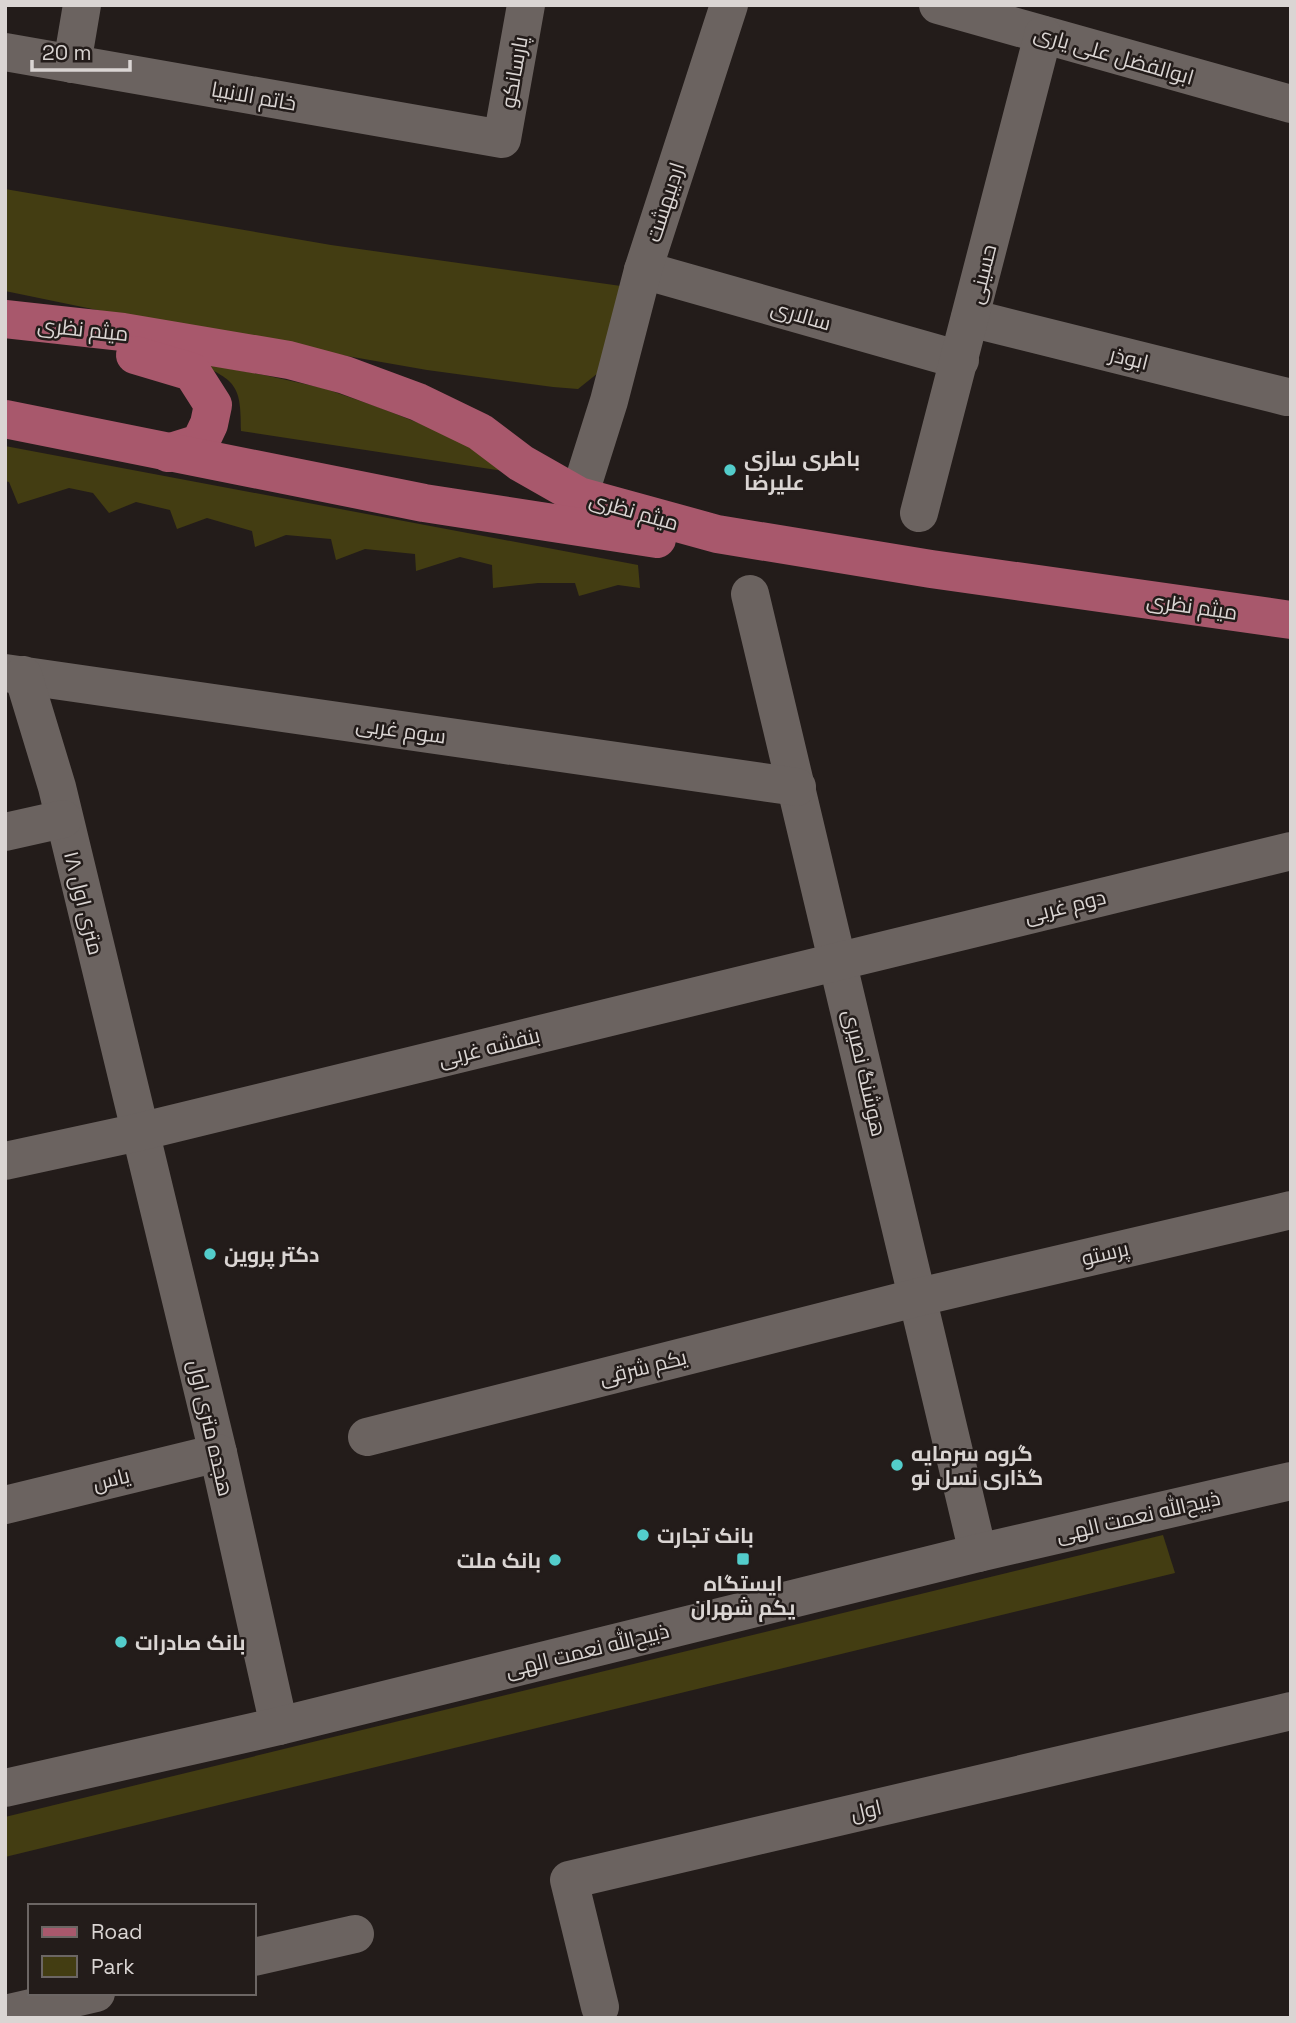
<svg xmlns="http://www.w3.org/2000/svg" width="1296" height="2023" font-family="'Space Grotesk',Cairo,sans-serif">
  <rect width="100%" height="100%" fill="#231c1a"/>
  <g fill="#433d12">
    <polygon points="5,189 331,245 621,286 598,373 578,389 553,387 427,370 165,324 5,291"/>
    <path d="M197 363 264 375 323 388 378 407 449 435 510 472 241 431C241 386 237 381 197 363Z"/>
    <polygon points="5,446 638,565 640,588 618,585 579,596 575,583 538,583 493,588 492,565 460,557 416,571 415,554 365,549 336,560 331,539 286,535 255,547 252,531 207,518 177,529 170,510 136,502 109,513 93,493 69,488 18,504 9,482 5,481"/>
    <polygon points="1163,1535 1175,1573 5,1857 5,1817"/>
  </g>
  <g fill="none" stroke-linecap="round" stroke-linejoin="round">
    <g stroke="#6b6360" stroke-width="38">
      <polyline points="938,5 1291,104"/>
      <polyline points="5,52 502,139 526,5"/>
      <polyline points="72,64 82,5"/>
      <polyline points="643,270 960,360"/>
      <polyline points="970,318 1287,397"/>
      <polyline points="579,496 609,401 643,270 729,5"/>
      <polyline points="919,513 1043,35"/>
      <polyline points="750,594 978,1553"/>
      <polyline points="5,673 797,787"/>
      <polyline points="23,675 57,787 218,1453 279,1726"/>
      <polyline points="5,832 63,819"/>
      <polyline points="5,1161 139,1132 1291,851"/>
      <polyline points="367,1437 919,1297 1291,1210"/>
      <polyline points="5,1505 218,1453"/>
      <polyline points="5,1788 279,1726 978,1553 1291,1481"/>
      <polyline points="254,1957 355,1934"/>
      <polyline points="600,2007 569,1880 1291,1711"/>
      <polyline points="5,2014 96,1993"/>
    </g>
    <g stroke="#a8586c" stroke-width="38">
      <polyline points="5,319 123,332 289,360 345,375 418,402 480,432 521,463 579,496 717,534 931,569 1291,620"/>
      <polyline points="135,355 192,372 213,405 209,424 200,443 168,453"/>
      <polyline points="5,419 424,503 657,539"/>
    </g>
  </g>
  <g fill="#53cdcb" stroke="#231c1a" stroke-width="2.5">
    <circle cx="730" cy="470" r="7"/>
    <circle cx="210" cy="1254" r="7"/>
    <circle cx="897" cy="1465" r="7"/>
    <circle cx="643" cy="1535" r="7"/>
    <rect x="736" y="1552" width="14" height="14" rx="3.5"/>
    <circle cx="555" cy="1560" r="7"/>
    <circle cx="121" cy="1642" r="7"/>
  </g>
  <g text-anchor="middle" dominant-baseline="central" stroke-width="5" stroke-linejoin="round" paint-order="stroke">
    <g font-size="21" fill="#dad5d3" stroke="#231c1a">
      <text transform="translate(1114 55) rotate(16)">ابوالفضل علی یاری</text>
      <text transform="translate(514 72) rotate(-80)">پارسانکو</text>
      <text transform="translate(254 96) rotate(10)">خاتم الانبیا</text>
      <text transform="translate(665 202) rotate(-72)">اردیبهشت</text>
      <text transform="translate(982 274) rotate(-76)">حسینی</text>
      <text transform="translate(801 315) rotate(16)">سالاری</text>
      <text transform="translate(83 329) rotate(6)">میثم نظری</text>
      <text transform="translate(1129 358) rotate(14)">ابوذر</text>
      <text transform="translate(634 511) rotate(16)">میثم نظری</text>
      <text transform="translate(1192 606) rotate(8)">میثم نظری</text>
      <text transform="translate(401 730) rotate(8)">سوم غربی</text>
      <text transform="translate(84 903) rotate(76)">۱۸ متری اول</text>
      <text transform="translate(1065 906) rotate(-14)">دوم غربی</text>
      <text transform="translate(489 1047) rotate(-14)">بنفشه غربی</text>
      <text transform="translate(865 1073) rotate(77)">هوشنگ نصیری</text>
      <text transform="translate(1105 1253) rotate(-13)">پرستو</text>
      <text transform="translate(643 1367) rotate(-14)">یکم شرقی</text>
      <text transform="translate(211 1428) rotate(77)">هجده متری اول</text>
      <text transform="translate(111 1479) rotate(-14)">یاس</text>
      <text transform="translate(1138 1516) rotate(-13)">ذبیح‌الله نعمت الهی</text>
      <text transform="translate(587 1650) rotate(-14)">ذبیح‌الله نعمت الهی</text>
      <text transform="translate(866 1810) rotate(-13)">اول</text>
    </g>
    <g font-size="21" font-weight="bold" fill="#dad5d3" stroke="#231c1a" text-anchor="start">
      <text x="744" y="458">باطری سازی<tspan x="744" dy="24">علیرضا</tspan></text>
      <text x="224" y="1254">دکتر پروین</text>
      <text x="911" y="1453">گروه سرمایه<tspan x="911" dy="24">گذاری نسل نو</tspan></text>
      <text x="657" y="1535">بانک تجارت</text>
      <text x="541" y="1560" text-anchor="end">بانک ملت</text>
      <text x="743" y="1583" text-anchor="middle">ایستگاه<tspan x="743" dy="24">یکم شهران</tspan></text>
      <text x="135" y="1642">بانک صادرات</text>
    </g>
  </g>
  <rect width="1296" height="2023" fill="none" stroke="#dad5d3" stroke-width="14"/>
  <rect x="28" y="1904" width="228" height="91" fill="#231c1a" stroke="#6c6664" stroke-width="2"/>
  <rect x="42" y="1927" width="35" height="10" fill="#a8586c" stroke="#6c6664" stroke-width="2"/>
  <text x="91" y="1939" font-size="21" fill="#dad5d3">Road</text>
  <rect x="42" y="1956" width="35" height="21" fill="#433d12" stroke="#6c6664" stroke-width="2"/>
  <text x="91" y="1974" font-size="21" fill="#dad5d3">Park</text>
  <path d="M32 60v10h98v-10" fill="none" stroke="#dad5d3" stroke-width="3.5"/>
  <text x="42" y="60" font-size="21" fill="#dad5d3" stroke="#231c1a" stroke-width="5" paint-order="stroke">20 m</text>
</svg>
